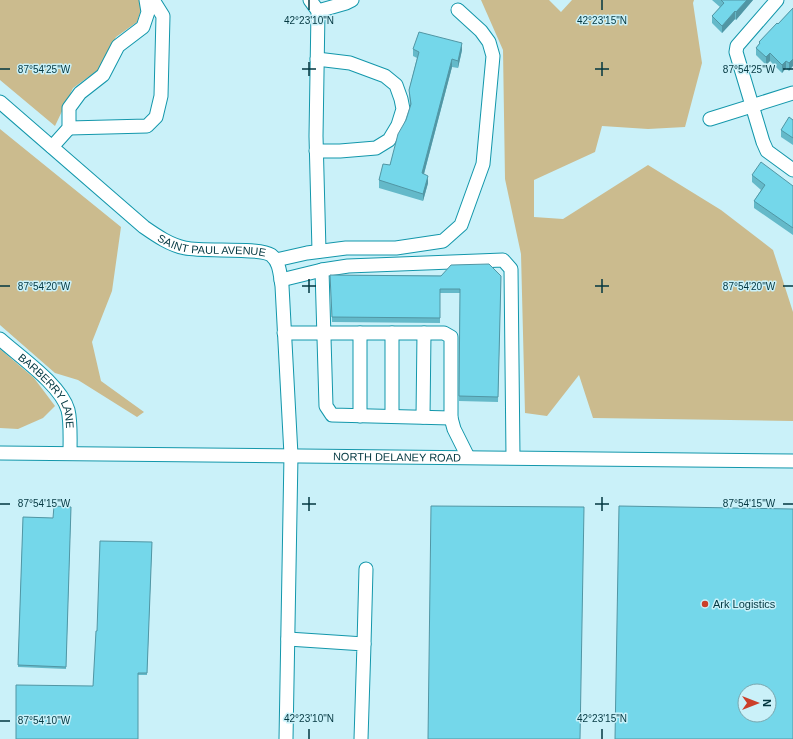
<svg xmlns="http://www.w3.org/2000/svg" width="793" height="739" font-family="Arial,sans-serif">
  <rect width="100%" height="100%" fill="#caf1f9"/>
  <g fill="#cbbb8e">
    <polygon points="0,0 140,0 142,7 137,22 116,37 98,70 73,88 55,126 0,80"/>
    <polygon points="481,0 549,0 561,12 572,0 694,0 693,3 702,63 685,127 648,129 602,126 595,152 534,180 534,217 563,219 648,165 721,210 773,250 793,312 793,421 593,418 579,375 547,416 525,413 521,254 505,179 503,50"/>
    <polygon points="0,129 121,227 112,291 92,342 101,381 144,412 137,417 78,380 55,373 0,325"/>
    <polygon points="0,349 34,378 55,406 43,418 18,429 0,428"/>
  </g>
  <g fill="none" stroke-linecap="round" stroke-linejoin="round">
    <defs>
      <g id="minor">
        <polyline points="310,0 318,11 316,136 319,251"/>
        <polyline points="777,0 737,46 736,52 763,142 767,151 793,170"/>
        <polyline points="318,11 346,3 352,0"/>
        <path id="s1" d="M0 102 144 227C157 236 170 245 185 248 204 252 259 247 271 255 280 262 280 275 282 286L291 455 286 739"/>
        <polyline points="710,119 793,93"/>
        <polyline points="69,128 147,126 156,117 161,96 163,16 153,0"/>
        <polyline points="52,147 69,128 69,108 80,93 103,75 118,46 143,27 148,12 146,0"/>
        <polyline points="316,151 340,151 376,148 389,140 398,125 403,109 401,99 396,85 385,76 350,63 317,59"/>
        <polyline points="276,260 307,253 346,248 396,248 443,241 461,225 483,164 493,56 489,42 481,31 458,10"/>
        <polyline points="281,280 322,270"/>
        <polyline points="284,333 444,333 451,337 451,418 454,429 468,457"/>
        <polyline points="360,333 360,416"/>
        <path id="s2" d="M0 339C20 357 61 385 68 410 71 422 70 440 70 453"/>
        <polyline points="392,416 392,333"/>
        <polyline points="423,417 424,333"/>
        <polyline points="451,418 332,415 326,406 322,270 348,266 503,260 511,269 513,457"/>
        <path id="s3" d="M0 453 793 461"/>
        <polyline points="288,639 364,644 361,739"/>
        <polyline points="364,644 366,569"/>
      </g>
    </defs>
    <use href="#minor" stroke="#1397ab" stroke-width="15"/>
    <use href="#minor" stroke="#fff" stroke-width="13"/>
  </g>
  <g fill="#64b9c9">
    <polygon points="712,0 753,0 736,20 735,19 722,33 712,23 712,16 720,7"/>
    <polygon points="793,8 789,71 786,68 782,73 770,61 766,65 756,55 756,48 759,44 759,42 778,24"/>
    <polygon points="413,49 462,50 458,68 452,67 424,174 428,183 423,201 379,188 379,180 390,165 410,106 409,90 417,58 413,56"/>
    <polygon points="793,120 793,145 781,137 781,130"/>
    <polygon points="752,175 793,186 793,235 754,208 754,201 761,190 752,182"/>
    <polygon points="330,275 501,276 498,402 459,401 460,293 440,293 440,323 332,322"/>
    <polygon points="71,507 66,669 18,667 23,517 53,518"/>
    <polygon points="152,542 147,675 138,675 93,686 97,631"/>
  </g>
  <g fill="#5196a4">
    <polygon points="747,0 753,0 736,20 736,12"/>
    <polygon points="735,11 735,19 722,33 722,26"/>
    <polygon points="462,43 462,50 458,68 458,61"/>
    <polygon points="770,53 770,61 766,65 766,57"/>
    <polygon points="452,59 452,67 422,181 422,173"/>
    <polygon points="793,59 793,66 789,71 789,63"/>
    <polygon points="786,61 786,68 782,73 782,65"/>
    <polygon points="428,176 428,183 423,201 423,194"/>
  </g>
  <g fill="#74d7ea" stroke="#5196a4" fill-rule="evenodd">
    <polygon points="721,0 747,0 736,12 735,11 722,26 712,16 724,3"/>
    <polygon points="793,8 793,59 789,63 786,61 782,65 770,53 766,57 756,48 760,43 759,42 777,23 778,24"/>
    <polygon points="419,32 462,43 458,61 452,59 422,173 428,176 423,194 379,180 383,164 390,165 398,134 406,120 411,104 409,90 419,52 413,49"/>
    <polygon points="789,117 793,120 793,138 781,130"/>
    <polygon points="761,162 793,186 793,228 754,201 765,185 752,175"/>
    <polygon points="489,264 501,276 498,397 459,396 460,289 440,289 440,318 332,317 330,275 441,276 451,265"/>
    <polygon points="54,506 71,507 66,667 18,665 23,517 53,518"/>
    <polygon points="431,506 584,507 580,739 428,739"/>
    <path d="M619 506 793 509V739H615ZM745 691H769V715H745Z"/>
    <polygon points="100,541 152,542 147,673 138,673 138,739 16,739 16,685 93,686 96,631 97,631"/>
  </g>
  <path fill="none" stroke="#033740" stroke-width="1.5" d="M309 0V10M602 0V10M309 62V76M602 62V76M0 69H10M302 69H316M595 69H609M783 69H793M309 279V293M602 279V293M0 286H10M302 286H316M595 286H609M783 286H793M309 497V511M602 497V511M0 504H10M302 504H316M595 504H609M783 504H793M0 721H10M309 729V739M602 729V739"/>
  <circle fill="#cb3f2a" stroke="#caf1f9" stroke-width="1.5" cx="705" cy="604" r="4"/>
  <g text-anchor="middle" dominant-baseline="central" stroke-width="3" stroke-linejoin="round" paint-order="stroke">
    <g font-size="11" fill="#033740" stroke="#caf1f9">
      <text stroke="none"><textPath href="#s1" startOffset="263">SAINT PAUL AVENUE</textPath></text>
      <text stroke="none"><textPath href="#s2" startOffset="72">BARBERRY LANE</textPath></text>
      <text stroke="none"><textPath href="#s3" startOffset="397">NORTH DELANEY ROAD</textPath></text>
    </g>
    <g font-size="11" fill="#033740" stroke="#caf1f9" text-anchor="start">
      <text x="713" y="604">Ark Logistics</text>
    </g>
  </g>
  <g font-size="10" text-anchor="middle" fill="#033740" stroke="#caf1f9" stroke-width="3" stroke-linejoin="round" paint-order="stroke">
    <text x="309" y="24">42°23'10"N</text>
    <text x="602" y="24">42°23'15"N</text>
    <text x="749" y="73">87°54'25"W</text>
    <text x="44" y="73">87°54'25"W</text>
    <text x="44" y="290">87°54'20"W</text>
    <text x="749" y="290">87°54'20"W</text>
    <text x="44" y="507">87°54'15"W</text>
    <text x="749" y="507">87°54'15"W</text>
    <text x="309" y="722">42°23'10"N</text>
    <text x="602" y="722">42°23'15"N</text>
    <text x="44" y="724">87°54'10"W</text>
  </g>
  <g transform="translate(757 703) rotate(90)"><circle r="19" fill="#caf1f9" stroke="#7aa7af"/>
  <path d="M0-3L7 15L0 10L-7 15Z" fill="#cb3f2a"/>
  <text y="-6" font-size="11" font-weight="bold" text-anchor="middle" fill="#033740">N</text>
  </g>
</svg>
